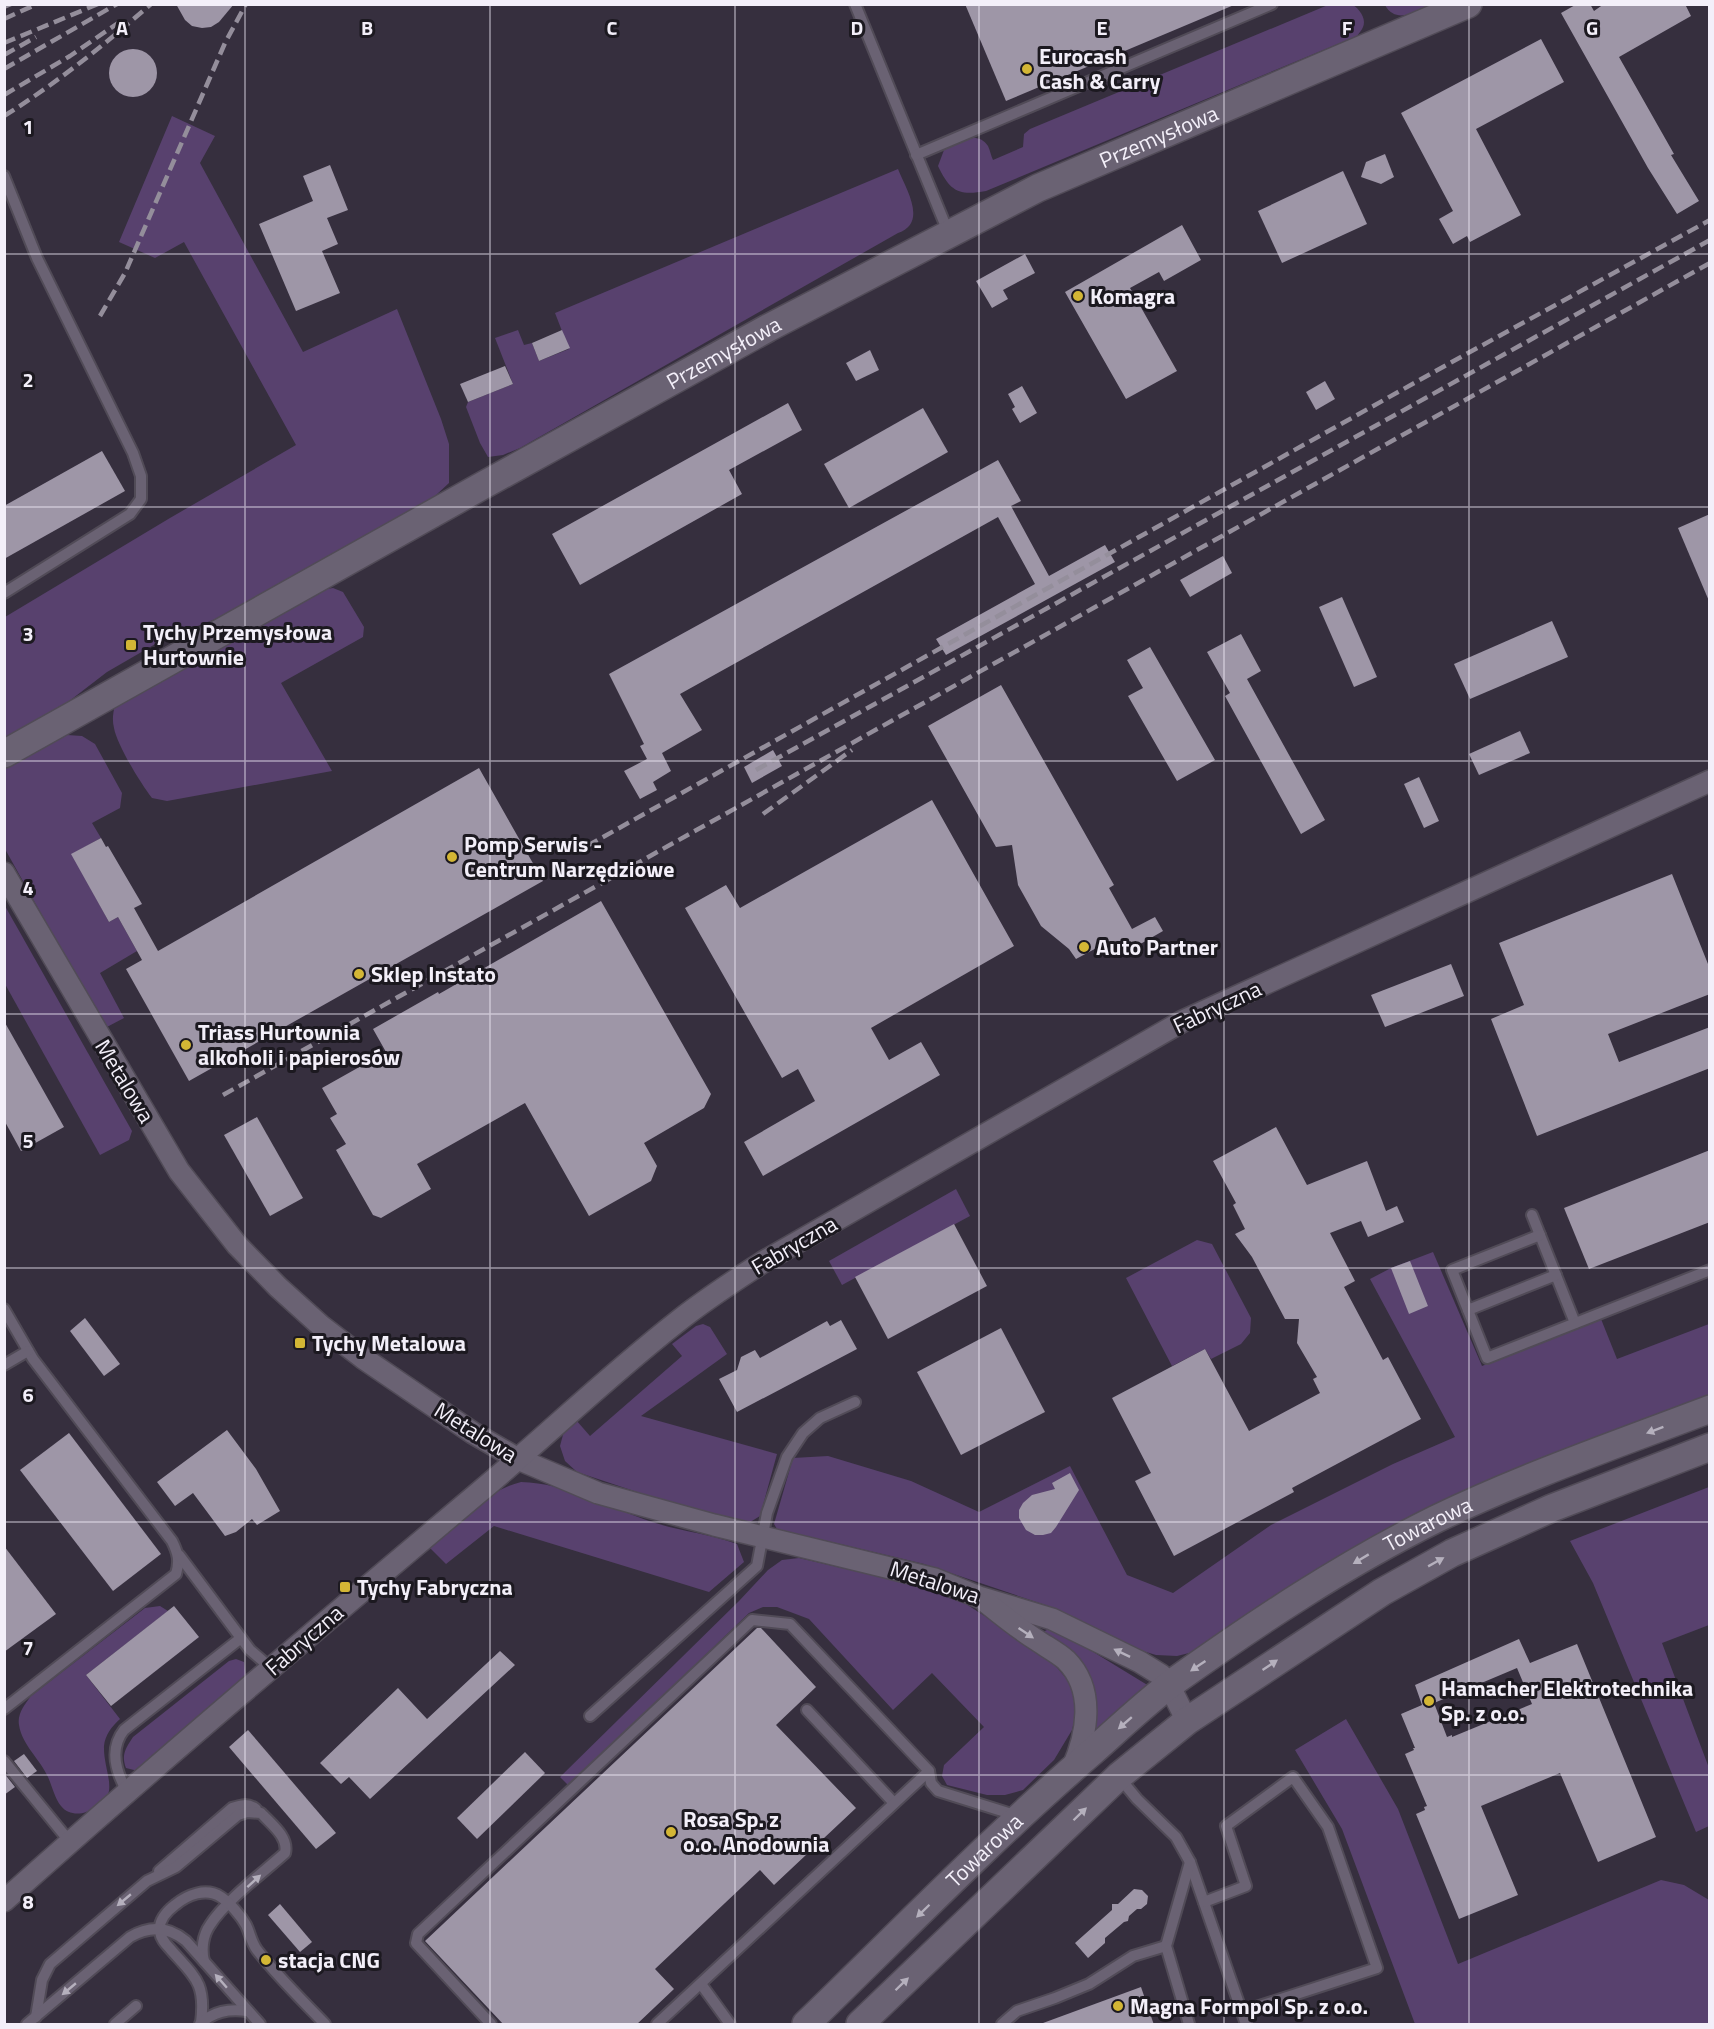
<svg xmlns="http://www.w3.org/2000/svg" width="1714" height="2029" font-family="'Titillium Web',sans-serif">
  <rect width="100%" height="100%" fill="#362f3e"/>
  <g fill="#58416e">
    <path d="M1351 4C1358 7 1367 18 1363 27 1362 30 1359 33 1357 36L986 191C958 196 950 191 938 166L944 150C957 143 977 129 988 146 990 150 991 156 993 160L1023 147 1024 134 1030 129 1328 5Z"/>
    <path d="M1385 5H1433C1417 11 1396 25 1385 5Z"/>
    <polygon points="172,116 215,136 200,163 303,352 397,309 441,419 449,444 449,483 435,496 226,615 164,639 107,672 68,702 5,738 5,617 170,518 296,445 184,242 155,258 119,242"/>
    <path d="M898 169C906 189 928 223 898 233L520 448 503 455 488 457 480 443 466 407 468 402 513 384 495 338 518 330 524 345 532 343 539 361 569 349 555 313Z"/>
    <path d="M333 588 343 592 364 627 363 637 281 683 332 771 167 801 152 798C141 784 117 745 114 728 112 720 113 713 115 705L321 590Z"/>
    <polygon points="67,735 82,736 95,744 122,793 120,808 92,823 101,838 72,854 109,922 118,917 137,951 100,973 124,1018 105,1028 5,849 4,769"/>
    <polygon points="5,906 132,1131 129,1140 100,1155 5,984"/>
    <polygon points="956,1189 970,1216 842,1285 829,1261"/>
    <polygon points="1197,1240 1212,1244 1251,1318 1250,1333 1241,1344 1211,1359 1205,1349 1172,1366 1126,1278"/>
    <polygon points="1433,1252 1482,1366 1601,1319 1617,1359 1709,1324 1709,1398 1197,1651 1177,1656 1156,1655 1136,1649 1048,1606 924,1564 777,1529 774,1524 793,1458 828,1456 911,1481 979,1512 1070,1466 1127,1575 1173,1593 1271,1525 1393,1464 1455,1437 1370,1279 1391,1268"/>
    <polygon points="703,1324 710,1327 727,1354 641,1416 777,1454 760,1516 747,1524 664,1501 577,1472 565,1461 560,1446 564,1431 576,1420 590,1436 682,1356 672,1344 696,1326"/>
    <path d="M521 1482C566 1483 610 1508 652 1522 680 1531 709 1534 737 1544L744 1562 709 1592 494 1526 446 1564 430 1548C457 1523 484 1491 521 1482Z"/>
    <polygon points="1709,1487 1709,1625 1662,1643 1709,1768 1709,1826 1696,1832 1593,1583 1570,1541"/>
    <polygon points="799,1558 906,1583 966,1604 1048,1657 1070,1683 1077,1709 1072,1730 1054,1760 1023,1790 1005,1795 987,1795 947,1785 942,1776 944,1765 984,1727 932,1673 893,1710 809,1619 777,1607 763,1607 749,1613 569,1786 560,1777 739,1601 768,1570 782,1560"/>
    <path d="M160 1606 168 1611 86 1675 120 1719C112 1726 105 1735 104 1746 103 1774 125 1799 86 1812 78 1815 67 1814 61 1806 55 1799 52 1786 48 1777 40 1759 22 1745 19 1725 17 1714 25 1704 31 1696L145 1608Z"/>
    <path d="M1049 1629 1077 1642 1149 1686 1095 1734C1095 1712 1096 1677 1080 1660 1070 1650 1057 1642 1045 1634V1631Z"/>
    <path d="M236 1659 244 1662 246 1678 138 1771 126 1768C121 1754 126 1748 133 1737L229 1661Z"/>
    <polygon points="1346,1719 1398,1809 1458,1964 1661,1880 1684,1885 1709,1900 1709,2024 1415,2024 1342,1829 1295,1750"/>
  </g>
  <g fill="#9e96a7" fill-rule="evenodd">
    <polygon points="176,4 234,4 219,22 211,27 202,28 192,26 185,20"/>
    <polygon points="965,4 1234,4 1234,5 1006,101"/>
    <polygon points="1577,4 1590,4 1594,11 1604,4 1685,4 1691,16 1619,57 1674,154 1671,155 1699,201 1677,214 1648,168 1561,13"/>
    <polygon points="1541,39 1564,82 1476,129 1521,215 1470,242 1467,236 1453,244 1439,219 1453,211 1401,113"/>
    <circle cx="133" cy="73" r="24"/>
    <polygon points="1385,154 1394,177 1381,184 1361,177 1366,162"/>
    <polygon points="330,165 348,210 327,218 338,244 322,251 340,293 296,311 259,224 313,201 303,176"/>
    <polygon points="1343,171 1367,224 1282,263 1258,211"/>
    <polygon points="1182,225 1201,260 1164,281 1159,272 1130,288 1177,371 1126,399 1065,292"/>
    <polygon points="1025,254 1035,273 1003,290 1008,299 992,308 976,281"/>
    <polygon points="562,330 570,348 539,361 532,343"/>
    <polygon points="870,350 879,370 856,381 846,363"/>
    <polygon points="505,366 513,384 468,402 460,384"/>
    <polygon points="1325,381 1335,399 1316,410 1306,392"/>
    <polygon points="1022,386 1037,413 1020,423 1012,409 1015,407 1008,394"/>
    <polygon points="788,403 802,430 729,470 742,494 580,585 552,534"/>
    <polygon points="923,408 948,452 849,508 824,464"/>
    <polygon points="102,451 125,491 4,559 4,506"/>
    <polygon points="998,460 1021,501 1011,506 1049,576 1105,545 1115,562 946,655 936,639 1035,584 998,517 680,694 702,730 662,753 671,771 653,782 657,790 640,799 624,771 647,759 640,746 644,744 609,674"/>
    <polygon points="1710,514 1710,601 1709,601 1678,528"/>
    <polygon points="1223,556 1232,573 1190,597 1180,580"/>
    <polygon points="1342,597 1377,677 1354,687 1319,607"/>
    <polygon points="1552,621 1568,657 1470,699 1454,664"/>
    <polygon points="1241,634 1261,671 1247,679 1325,820 1301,834 1225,696 1230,693 1207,652"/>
    <polygon points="1150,647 1215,760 1177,781 1128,696 1143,688 1127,660"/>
    <polygon points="1001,685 1114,885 1109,888 1132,929 1155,917 1163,931 1123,954 1104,944 1076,959 1069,949 1041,926 1018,885 1012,845 996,847 928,726"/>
    <polygon points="1520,731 1530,753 1479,775 1469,754"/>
    <polygon points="773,750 782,766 752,783 744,767"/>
    <polygon points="479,768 543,881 189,1081 126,969 142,960 118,917 109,922 71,854 101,838 106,847 108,846 142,904 134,908 158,951"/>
    <polygon points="1419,777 1439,821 1424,828 1404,784"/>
    <polygon points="932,800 1014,946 871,1028 889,1060 921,1042 940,1075 763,1176 744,1142 815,1101 798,1069 782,1078 685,908 726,885 740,908"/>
    <polygon points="1672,874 1710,969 1710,994 1608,1034 1619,1062 1710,1027 1710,1068 1537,1136 1491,1019 1524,1005 1499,943"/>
    <polygon points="601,901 711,1094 704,1108 644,1143 657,1166 651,1181 589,1216 525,1103 417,1164 431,1189 381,1218 373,1215 336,1150 346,1144 330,1118 337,1114 322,1088 386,1052 373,1029 438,992 439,994"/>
    <polygon points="1451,964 1464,996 1385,1027 1371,995"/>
    <polygon points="4,1021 64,1127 21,1151 4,1120"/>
    <polygon points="257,1117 303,1198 270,1216 224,1135"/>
    <polygon points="1276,1127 1307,1185 1367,1161 1386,1211 1397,1206 1404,1222 1368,1237 1361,1221 1330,1233 1355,1281 1344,1287 1383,1360 1388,1357 1421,1419 1292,1488 1294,1492 1174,1556 1135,1481 1151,1473 1112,1398 1205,1349 1249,1431 1320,1393 1313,1379 1317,1377 1297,1343 1299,1319 1285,1319 1252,1257 1235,1234 1245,1229 1233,1205 1236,1203 1213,1161"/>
    <polygon points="1710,1150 1710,1222 1589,1269 1564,1208"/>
    <polygon points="954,1224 987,1286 888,1339 855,1277"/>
    <polygon points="1410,1261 1428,1306 1409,1314 1391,1268"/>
    <polygon points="85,1318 120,1364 104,1376 70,1331"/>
    <polygon points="841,1320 857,1349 737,1412 719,1379 737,1370 741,1357 755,1350 760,1358 827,1321 830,1326"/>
    <polygon points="1001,1328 1045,1412 961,1455 917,1372"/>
    <polygon points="227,1430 256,1469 280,1511 257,1525 252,1519 236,1532 225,1536 193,1493 175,1506 157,1482"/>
    <polygon points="69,1433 161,1554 113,1591 20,1470"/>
    <polygon points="1070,1473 1079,1490 1056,1527 1051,1533 1043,1535 1035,1535 1026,1530 1019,1518 1019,1510 1023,1503 1032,1495 1055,1489 1052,1483"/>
    <polygon points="4,1546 56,1614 4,1652"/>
    <polygon points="174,1606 199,1637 111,1706 86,1675"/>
    <polygon points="757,1628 761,1628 816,1687 776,1725 856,1808 774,1885 760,1870 655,1969 674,1989 636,2025 504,2025 425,1941"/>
    <path d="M1519 1639 1530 1663 1577 1644 1656 1837 1598 1862 1560 1773 1481 1806 1518 1895 1459 1919 1416 1814 1425 1810 1424 1807 1427 1806 1405 1754 1414 1750 1413 1748H1415L1401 1714 1422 1705 1415 1685ZM1517 1668 1532 1704 1452 1737V1735L1447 1737 1434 1703Z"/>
    <polygon points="500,1651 515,1665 370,1799 349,1777 341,1784 320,1763 398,1688 427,1719"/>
    <polygon points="248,1730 336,1833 316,1849 229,1747"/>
    <polygon points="525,1752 545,1773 477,1839 457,1818"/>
    <polygon points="24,1754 37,1771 27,1778 14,1761"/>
    <polygon points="4,1773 15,1787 4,1795"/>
    <polygon points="1134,1889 1142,1890 1148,1896 1147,1904 1141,1909 1137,1909 1129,1916 1128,1921 1124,1922 1105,1938 1105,1943 1088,1958 1075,1943 1112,1910 1112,1904 1118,1904"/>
    <polygon points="280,1904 312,1942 300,1952 268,1915"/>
    <polygon points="1141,1987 1154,2025 1043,2025 1043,2023"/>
  </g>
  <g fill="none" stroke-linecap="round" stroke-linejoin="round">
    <defs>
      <g id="service">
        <polyline points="855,4 949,234"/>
        <polyline points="916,155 1272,4"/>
        <polyline points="4,176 37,258 133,453 141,476 141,499 130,514 4,593"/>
        <polyline points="1532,1215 1575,1323"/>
        <polyline points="1540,1235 1452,1270 1487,1358 1710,1270"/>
        <path d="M4 1309 33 1359 172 1541C178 1553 180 1561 176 1574L4 1709"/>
        <polyline points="1468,1310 1556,1275"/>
        <polyline points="4,1365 28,1351"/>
        <polyline points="179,1555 250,1650 271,1668"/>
        <polyline points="807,1710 894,1803"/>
        <polyline points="590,1716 757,1566 767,1513 787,1457 803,1433 820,1418 855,1402"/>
        <polyline points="4,1761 70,1842"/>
        <polyline points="929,1771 931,1783 938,1791 1018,1816"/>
        <polyline points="1119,1777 1137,1799 1176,1837 1190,1862 1246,2024"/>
        <path d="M128 1793C116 1773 109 1749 124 1730L241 1638"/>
        <path d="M159 1871 232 1808C241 1805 248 1803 256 1809"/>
        <polyline points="1204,1902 1246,1886 1226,1826 1293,1777 1328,1827 1377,1968 1241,2012"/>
        <polyline points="701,1984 730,2024"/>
        <path d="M36 2017 42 1980 50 1964 147 1881 176 1867 238 1815 247 1812 261 1813C271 1824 289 1837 285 1853 265 1871 224 1902 210 1925 203 1935 201 1949 204 1961"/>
        <path d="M201 2023C206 1984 196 1978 172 1951 167 1945 161 1940 160 1932 158 1921 167 1911 175 1905 187 1895 206 1887 221 1897 230 1903 241 1916 246 1925 250 1933 251 1942 257 1950 277 1976 302 2000 325 2024"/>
        <path d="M27 2024 130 1937C149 1926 168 1926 186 1941L260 2024"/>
        <polyline points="115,2024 136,2006"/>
        <path d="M200 2024C214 2011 228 2009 247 2011"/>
        <polyline points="491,2024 416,1943 418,1934 752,1620 790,1624 929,1771 657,2024"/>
        <polyline points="1002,2024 1017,2011 1055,1998 1089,1984 1133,1956 1166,1946"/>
        <polyline points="1189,2024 1166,1946 1190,1862"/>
      </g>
      <g id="minor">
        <polyline points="4,873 179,1171 237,1245 278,1287 320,1325 363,1358 473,1433 518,1459 598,1493 714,1525 935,1579 979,1597 1052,1619 1140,1662 1161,1675 1169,1685 1187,1721"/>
        <path d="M987 1603C1003 1616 1018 1628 1035 1639 1045 1646 1057 1652 1066 1660 1096 1690 1087 1735 1072 1769"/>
        <path d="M4 1901C159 1762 318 1628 477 1494 544 1438 608 1376 677 1322 704 1300 734 1281 763 1262L1183 1021 1710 781"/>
      </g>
      <g id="tertiary">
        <path id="s1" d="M4 754 480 487 768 328 1038 188 1468 4"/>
        <path id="s2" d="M806 2024C900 1933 992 1838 1092 1752 1118 1729 1144 1704 1172 1683 1256 1623 1343 1565 1436 1519 1525 1476 1618 1444 1710 1409"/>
        <polyline points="860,2024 1119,1776 1187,1721 1382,1592 1452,1553 1552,1508 1710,1447"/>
      </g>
    </defs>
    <use href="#service" stroke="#514b57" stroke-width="14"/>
    <use href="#minor" stroke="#514b57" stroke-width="24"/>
    <use href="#tertiary" stroke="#514b57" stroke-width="30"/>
    <use href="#service" stroke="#6a6273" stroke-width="10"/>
    <use href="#minor" stroke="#6a6273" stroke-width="21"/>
    <use href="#tertiary" stroke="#6a6273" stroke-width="27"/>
    <g stroke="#948e9b" stroke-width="4.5" stroke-dasharray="12 6" stroke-linecap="butt">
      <polyline points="4,7 11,4"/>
      <polyline points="4,19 37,4"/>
      <polyline points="4,43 98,4"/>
      <polyline points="4,55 36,37"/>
      <polyline points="4,69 117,4"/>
      <polyline points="4,95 70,56 121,21"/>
      <path d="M4 116C57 83 104 45 151 4"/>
      <polyline points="100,316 125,273 225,43 246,4"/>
      <polyline points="756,770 1710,240"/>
      <polyline points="763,814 852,750"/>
      <polyline points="587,846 1450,363 1710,220"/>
      <polyline points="223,1095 1710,263"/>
    </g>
  </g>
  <defs><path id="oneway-solid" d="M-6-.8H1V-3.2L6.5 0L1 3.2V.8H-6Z" transform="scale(1.5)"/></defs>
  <g fill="#b5b0bd">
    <use href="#oneway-solid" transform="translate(1655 1430) rotate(159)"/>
    <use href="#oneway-solid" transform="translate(1361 1559) rotate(149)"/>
    <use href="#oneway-solid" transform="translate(1436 1562) rotate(-29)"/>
    <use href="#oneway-solid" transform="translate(1026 1633) rotate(34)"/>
    <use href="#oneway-solid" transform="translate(1122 1653) rotate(-154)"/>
    <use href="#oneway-solid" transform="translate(1270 1665) rotate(-34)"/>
    <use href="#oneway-solid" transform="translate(1198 1666) rotate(146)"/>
    <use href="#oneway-solid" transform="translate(1125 1723) rotate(139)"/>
    <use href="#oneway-solid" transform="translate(1080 1814) rotate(-44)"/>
    <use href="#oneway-solid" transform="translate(254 1881) rotate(-42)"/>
    <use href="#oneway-solid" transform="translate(124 1900) rotate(140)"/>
    <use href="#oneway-solid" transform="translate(923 1911) rotate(136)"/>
    <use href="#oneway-solid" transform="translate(221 1981) rotate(-131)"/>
    <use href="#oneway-solid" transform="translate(902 1984) rotate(-44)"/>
    <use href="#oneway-solid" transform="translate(69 1989) rotate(140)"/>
  </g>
  <path fill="none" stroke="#f3eff9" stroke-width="1.5" stroke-opacity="0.55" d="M245 4V2024M490 4V2024M735 4V2024M979 4V2024M1224 4V2024M1469 4V2024M4 254H1710M4 507H1710M4 761H1710M4 1014H1710M4 1268H1710M4 1522H1710M4 1775H1710"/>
  <g fill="#d3b635" stroke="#1c1920" stroke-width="2">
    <circle cx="1027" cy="69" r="6"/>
    <circle cx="1078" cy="296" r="6"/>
    <rect x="125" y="639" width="12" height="12" rx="3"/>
    <circle cx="452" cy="857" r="6"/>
    <circle cx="1084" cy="947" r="6"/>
    <circle cx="359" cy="974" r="6"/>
    <circle cx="186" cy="1045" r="6"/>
    <rect x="294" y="1337" width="12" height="12" rx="3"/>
    <rect x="339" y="1581" width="12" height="12" rx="3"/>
    <circle cx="1429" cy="1701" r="6"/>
    <circle cx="671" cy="1832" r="6"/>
    <circle cx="266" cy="1960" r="6"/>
    <circle cx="1118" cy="2006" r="6"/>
  </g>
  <g text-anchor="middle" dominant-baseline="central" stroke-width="6" stroke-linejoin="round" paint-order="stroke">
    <g font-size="22" font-weight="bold" fill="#f3eff9" stroke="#1c1920" text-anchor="start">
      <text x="1039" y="56">Eurocash<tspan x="1039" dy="25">Cash &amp; Carry</tspan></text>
      <text x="1090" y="296">Komagra</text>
      <text x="143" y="632">Tychy Przemysłowa<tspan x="143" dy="25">Hurtownie</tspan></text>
      <text x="464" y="844">Pomp Serwis -<tspan x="464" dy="25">Centrum Narzędziowe</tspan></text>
      <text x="1096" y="947">Auto Partner</text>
      <text x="371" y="974">Sklep Instato</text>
      <text x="198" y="1032">Triass Hurtownia<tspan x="198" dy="25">alkoholi i papierosów</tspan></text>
      <text x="312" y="1343">Tychy Metalowa</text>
      <text x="357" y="1587">Tychy Fabryczna</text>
      <text x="1441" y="1688">Hamacher Elektrotechnika<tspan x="1441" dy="25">Sp. z o.o.</tspan></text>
      <text x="683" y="1819">Rosa Sp. z<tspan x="683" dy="25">o.o. Anodownia</tspan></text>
      <text x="278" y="1960">stacja CNG</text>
      <text x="1130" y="2006">Magna Formpol Sp. z o.o.</text>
    </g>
    <g font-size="22" fill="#f3eff9" stroke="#1c1920">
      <text stroke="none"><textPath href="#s1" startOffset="1310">Przemysłowa</textPath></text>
      <text stroke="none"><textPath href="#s1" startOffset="824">Przemysłowa</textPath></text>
      <text transform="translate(1217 1007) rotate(-25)">Fabryczna</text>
      <text transform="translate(125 1081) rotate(59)">Metalowa</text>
      <text transform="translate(794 1245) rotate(-30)">Fabryczna</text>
      <text transform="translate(476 1432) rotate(32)">Metalowa</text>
      <text stroke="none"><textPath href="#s2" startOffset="802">Towarowa</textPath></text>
      <text transform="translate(935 1582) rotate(18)">Metalowa</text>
      <text transform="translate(304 1640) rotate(-41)">Fabryczna</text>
      <text stroke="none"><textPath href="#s2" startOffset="249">Towarowa</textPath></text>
    </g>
  </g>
  <g font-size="20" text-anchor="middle" font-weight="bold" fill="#f3eff9" stroke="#1c1920" stroke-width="6" stroke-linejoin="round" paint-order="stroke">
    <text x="122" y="35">A</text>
    <text x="367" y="35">B</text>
    <text x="612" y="35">C</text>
    <text x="857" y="35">D</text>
    <text x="1102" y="35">E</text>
    <text x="1347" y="35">F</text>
    <text x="1592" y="35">G</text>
    <text x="28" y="134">1</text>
    <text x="28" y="387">2</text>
    <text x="28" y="641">3</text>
    <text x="28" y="895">4</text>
    <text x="28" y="1148">5</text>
    <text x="28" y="1402">6</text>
    <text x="28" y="1655">7</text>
    <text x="28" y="1909">8</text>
  </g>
  <rect width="1714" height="2029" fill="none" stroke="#f3eff9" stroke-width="12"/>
</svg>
